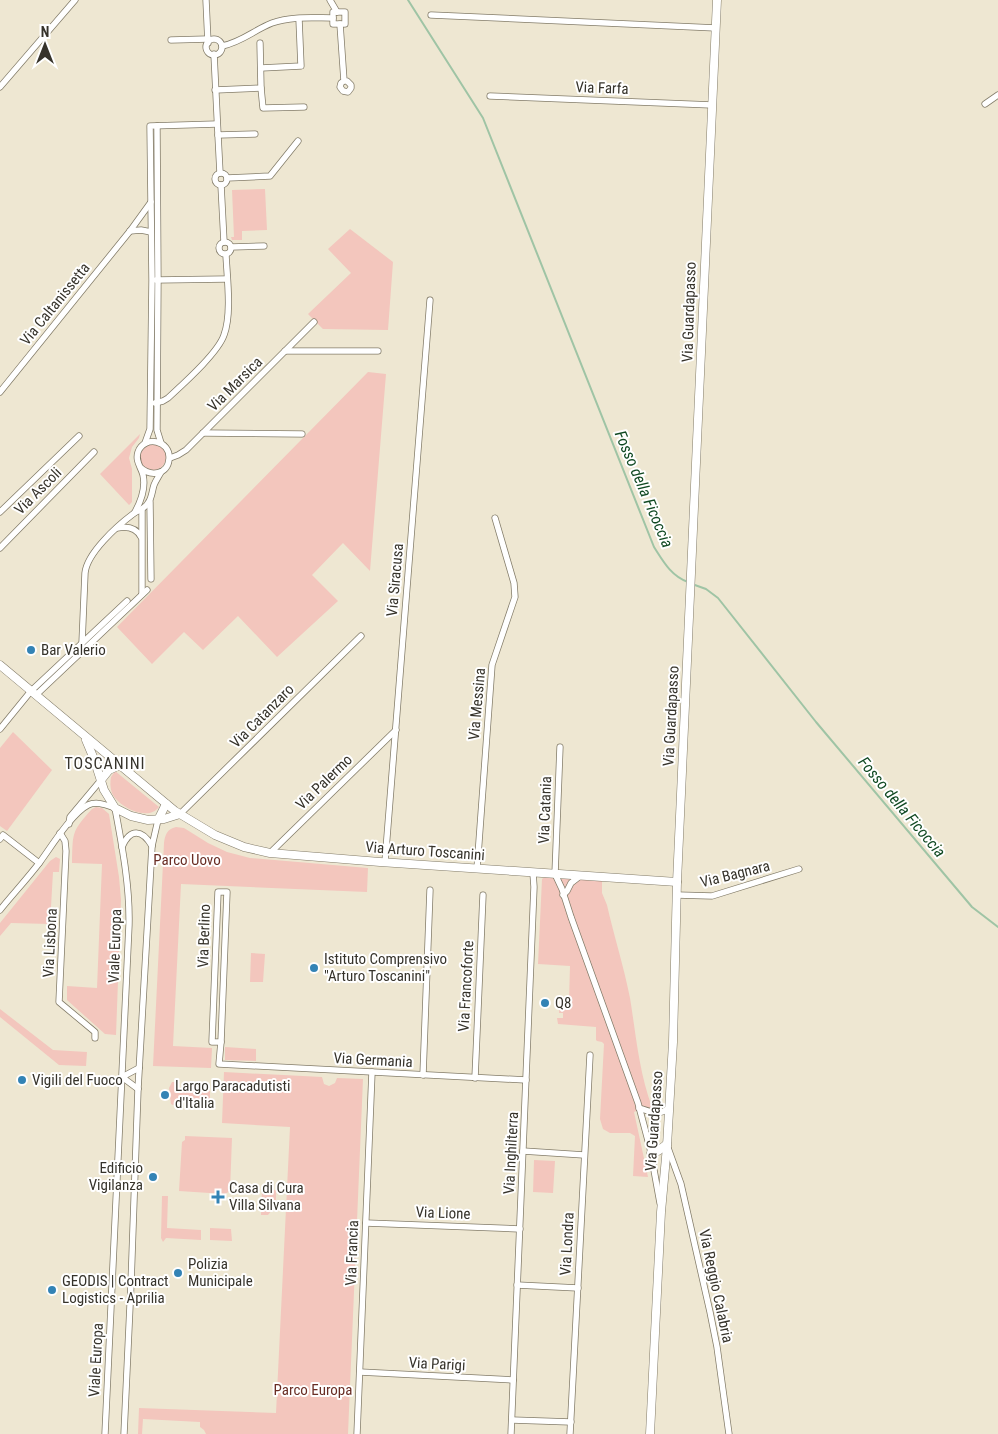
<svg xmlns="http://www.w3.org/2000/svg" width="998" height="1434" font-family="'Roboto Condensed',sans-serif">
  <rect width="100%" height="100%" fill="#eee7d2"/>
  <g fill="#f3c6bd">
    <polygon points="265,189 267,230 242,231 242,240 232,240 231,237 234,237 232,190"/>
    <polygon points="350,229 393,262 388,330 323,329 308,314 351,273 328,249"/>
    <polygon points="368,372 386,374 370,571 343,543 312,575 338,601 277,657 238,616 203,650 184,632 152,664 117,627"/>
    <polygon points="140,434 139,438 132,447 129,458 132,469 132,502 129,505 100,474"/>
    <circle cx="153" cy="457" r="13"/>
    <polygon points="13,732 52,770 7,831 0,826 0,748"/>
    <path d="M115 771 159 807C148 822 118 807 112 793 110 788 110 782 111 777Z"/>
    <path d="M96 807 102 808 109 814 119 877 121 900 116 1035 105 1034 67 1000V986L97 988 102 864 72 863C73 833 71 832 92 809Z"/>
    <path d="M176 827 184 828 208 843 227 852 250 858 368 868 367 892 181 884 173 1046 212 1048 211 1068 153 1066 164 843C165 835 167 829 176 827Z"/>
    <polygon points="56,857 60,859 59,872 53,872 50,924 11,923 0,936 0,923 50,861"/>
    <path d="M545 877 602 881V893L607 905C614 936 624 967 630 998 636 1035 639 1072 652 1107L661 1106 664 1102 662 1107 654 1109 646 1107 634 1112 648 1177 633 1176 635 1136 630 1133H610L603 1129 600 1119 604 1044 602 1042 597 1041 596 1040V1027L558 1024 557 1018H563V1013H559L560 1000 569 1001 570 966 538 964 542 879Z"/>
    <polygon points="251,953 265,954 263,982 250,982"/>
    <polygon points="0,1009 53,1050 87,1052 86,1066 59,1065 0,1017"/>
    <polygon points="225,1047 256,1049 256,1061 225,1060"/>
    <polygon points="224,1072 322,1077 324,1084 329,1086 335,1083 337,1078 363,1079 348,1434 206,1434 204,1430 200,1427 200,1422 143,1419 142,1434 138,1434 139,1408 276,1413 290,1127 222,1123"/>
    <polygon points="172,1082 175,1082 175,1089 210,1091 210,1101 175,1099 175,1105 173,1105 171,1104 169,1088"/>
    <polygon points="185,1136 232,1138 230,1191 225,1194 179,1191 182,1142 185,1140"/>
    <polygon points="534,1160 555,1161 553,1193 533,1192"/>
    <polygon points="262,1190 276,1190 276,1205 268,1215 261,1215"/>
    <polygon points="162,1196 168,1196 167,1228 201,1230 201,1240 166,1238 163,1242 161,1238"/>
    <polygon points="210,1228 231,1229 232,1241 210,1240"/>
  </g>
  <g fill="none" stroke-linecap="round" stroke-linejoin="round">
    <g stroke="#9fc4a5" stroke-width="2">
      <path d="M408 0 483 118 654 547C663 561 671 576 688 582"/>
      <polyline points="692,584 706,589 718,598 816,722 972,907 998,927"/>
    </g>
    <defs>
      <g id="street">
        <polyline points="206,0 208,43"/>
        <polyline points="330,0 337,12"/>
        <rect x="333" y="12" width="12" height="12"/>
        <polyline points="431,15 716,28"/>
        <polyline points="340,24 344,81 341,83 340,87 343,91 348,92 351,88 351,85 347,81 344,81"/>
        <circle cx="214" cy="47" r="8"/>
        <polyline points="171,40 208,39"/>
        <path d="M222 46C242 42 254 30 272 23 291 16 313 18 333 18"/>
        <polyline points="214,54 218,135 255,134"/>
        <polyline points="261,68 301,66 299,19"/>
        <polyline points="0,87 75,0"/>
        <polyline points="261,88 263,108 304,107"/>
        <polyline points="215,90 261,88 260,43"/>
        <polyline points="490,96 712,105"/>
        <polyline points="985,104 998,95"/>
        <polyline points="157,126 158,280 157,430 161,443"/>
        <polyline points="218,135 220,173"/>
        <circle cx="221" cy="179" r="6"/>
        <polyline points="227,178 270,176 298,141"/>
        <polyline points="221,185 224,242"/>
        <polyline points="130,231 141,230 151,232"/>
        <circle cx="225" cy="248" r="6"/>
        <polyline points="231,247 264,246"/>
        <polyline points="156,280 227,279"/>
        <polyline points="285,351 378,351"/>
        <polyline points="0,392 130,231 151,202"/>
        <path d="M155 403 163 401 168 398C183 384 218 353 224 335 232 314 227 277 226 255"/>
        <polyline points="203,433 302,434"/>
        <polyline points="145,443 150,429 152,280 150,126 217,124"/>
        <polyline points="170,458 178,455 186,450 314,322"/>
        <polyline points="150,502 151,579"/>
        <polyline points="142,509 142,594"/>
        <polyline points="0,512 79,436"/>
        <path d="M135 512C141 501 146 488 143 475 141 467 135 461 138 452 144 435 171 440 169 459 168 475 150 477 140 467"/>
        <path d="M117 528C127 526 136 527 141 537"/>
        <polyline points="0,548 94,452"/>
        <path d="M82 643 85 573C87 553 117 526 133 514 138 510 145 509 148 503 152 498 152 491 154 485 156 480 159 476 161 472"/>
        <polyline points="36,695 147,590"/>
        <polyline points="0,729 31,691 127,601"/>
        <polyline points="560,747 555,874 562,889 571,917 638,1103 650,1148 660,1203"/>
        <polyline points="180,814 361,636"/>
        <polyline points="69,824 70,817 101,780"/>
        <polyline points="60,833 65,841 66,851 59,1002 95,1032 95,1038"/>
        <polyline points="0,839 3,835 39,863"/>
        <path d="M122 847C130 828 142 829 152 846"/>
        <polyline points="270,853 396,730"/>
        <polyline points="385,862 430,300"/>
        <polyline points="477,869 492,665 515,597 514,583 495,518"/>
        <polygon points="218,892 227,892 221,1042 212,1042"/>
        <polyline points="563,895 567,891 571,883 580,876"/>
        <polyline points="677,895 712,896 799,869"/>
        <path d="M0 910C13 894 27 879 40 862 51 847 72 813 88 805 97 801 106 805 115 808 122 846 130 886 129 925L105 1434"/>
        <polyline points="221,1042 219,1064 526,1080"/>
        <polyline points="423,1075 430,890"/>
        <polyline points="475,1078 483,895"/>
        <polyline points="138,1089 122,1077 139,1068"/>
        <path d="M639 1108C651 1112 659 1116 669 1108"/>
        <polyline points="668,1148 681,1184 710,1312 717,1347 729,1434"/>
        <polyline points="523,1151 584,1155"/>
        <polyline points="366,1223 520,1229"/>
        <polyline points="517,1285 578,1288"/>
        <polyline points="360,1372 513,1380"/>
        <polyline points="512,1420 571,1422"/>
        <polyline points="124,1434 131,1284 138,1089 152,846 158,820"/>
        <polyline points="357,1434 372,1072"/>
        <polyline points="511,1434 534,887 533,873"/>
        <polyline points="570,1434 590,1055"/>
      </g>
      <g id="secondary">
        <polyline points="0,665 175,811 215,835 244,847 270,853 380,862 677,882"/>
        <polyline points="86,740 94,759 104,790 115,808 131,816 148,820 164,819 180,814"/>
        <polyline points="101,780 109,770 120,765"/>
        <polyline points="158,820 166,804"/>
        <polyline points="651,1153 658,1151 667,1144"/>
        <polyline points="650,1434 661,1212 667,1146 673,1042 677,882 717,0"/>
      </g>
    </defs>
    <use href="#street" stroke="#837c69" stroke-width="7"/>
    <use href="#secondary" stroke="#837c69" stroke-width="9"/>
    <use href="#street" stroke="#fff" stroke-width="5.5"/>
    <use href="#secondary" stroke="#fff" stroke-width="8"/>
  </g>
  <g fill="#3383b5" stroke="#fff" stroke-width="2">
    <circle cx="31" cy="650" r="5"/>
    <circle cx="314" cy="968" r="5"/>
    <circle cx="545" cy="1003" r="5"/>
    <circle cx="22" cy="1080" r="5"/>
    <circle cx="165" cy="1095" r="5"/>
    <circle cx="153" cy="1177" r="5"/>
    <path d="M215.5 1189.5h5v5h5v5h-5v5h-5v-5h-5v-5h5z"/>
    <circle cx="178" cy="1273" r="5"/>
    <circle cx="52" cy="1290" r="5"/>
  </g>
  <g text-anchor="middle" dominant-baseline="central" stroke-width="4" stroke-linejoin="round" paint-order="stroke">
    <g font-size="15" fill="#36332b" stroke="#fff">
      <text transform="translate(602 88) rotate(2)">Via Farfa</text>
      <text transform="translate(55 304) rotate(-51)">Via Caltanissetta</text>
      <text transform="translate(689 312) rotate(-88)">Via Guardapasso</text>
      <text transform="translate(235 384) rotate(-45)">Via Marsica</text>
      <text transform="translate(38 491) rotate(-45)">Via Ascoli</text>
      <text transform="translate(395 580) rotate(-85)">Via Siracusa</text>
      <text transform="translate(477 704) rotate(-85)">Via Messina</text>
      <text transform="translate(262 716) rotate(-45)">Via Catanzaro</text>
      <text transform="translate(671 716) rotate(-87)">Via Guardapasso</text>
      <text transform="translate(324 782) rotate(-44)">Via Palermo</text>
      <text transform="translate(545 810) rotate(-88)">Via Catania</text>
      <text transform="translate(425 851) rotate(4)">Via Arturo Toscanini</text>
      <text transform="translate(735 874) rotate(-14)">Via Bagnara</text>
      <text transform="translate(204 936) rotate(-88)">Via Berlino</text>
      <text transform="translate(50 943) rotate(-87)">Via Lisbona</text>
      <text transform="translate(115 946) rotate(-88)">Viale Europa</text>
      <text transform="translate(466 986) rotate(-87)">Via Francoforte</text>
      <text transform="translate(373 1060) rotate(3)">Via Germania</text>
      <text transform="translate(654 1121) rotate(-86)">Via Guardapasso</text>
      <text transform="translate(511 1153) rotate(-87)">Via Inghilterra</text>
      <text transform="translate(443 1213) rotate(2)">Via Lione</text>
      <text transform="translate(567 1244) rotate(-87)">Via Londra</text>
      <text transform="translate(352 1253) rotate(-88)">Via Francia</text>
      <text transform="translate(716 1286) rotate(78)">Via Reggio Calabria</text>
      <text transform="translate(96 1360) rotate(-87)">Viale Europa</text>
      <text transform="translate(437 1364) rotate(3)">Via Parigi</text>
    </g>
    <g font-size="15" fill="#36332b" stroke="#fff" text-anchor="start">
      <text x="41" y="650">Bar Valerio</text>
      <text x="324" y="959">Istituto Comprensivo<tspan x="324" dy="17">"Arturo Toscanini"</tspan></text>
      <text x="555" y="1003">Q8</text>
      <text x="32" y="1080">Vigili del Fuoco</text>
      <text x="175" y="1086">Largo Paracadutisti<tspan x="175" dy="17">d'Italia</tspan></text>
      <text x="143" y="1168" text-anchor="end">Edificio<tspan x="143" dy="17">Vigilanza</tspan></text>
      <text x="229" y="1188">Casa di Cura<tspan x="229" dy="17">Villa Silvana</tspan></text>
      <text x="188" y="1264">Polizia<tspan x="188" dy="17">Municipale</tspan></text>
      <text x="62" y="1281">GEODIS | Contract<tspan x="62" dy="17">Logistics - Aprilia</tspan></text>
    </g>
    <g font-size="15" fill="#692d24" stroke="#fff">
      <text x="187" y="860">Parco Uovo</text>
      <text x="313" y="1390">Parco Europa</text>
    </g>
    <g font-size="16" font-style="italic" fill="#104922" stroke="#fff">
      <text transform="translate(644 489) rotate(67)">Fosso della Ficoccia</text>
      <text transform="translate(902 807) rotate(50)">Fosso della Ficoccia</text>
    </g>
    <g font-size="16" letter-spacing="1" fill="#36332b" stroke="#fff">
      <text x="105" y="763">TOSCANINI</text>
    </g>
  </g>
  <g transform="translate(45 45)" stroke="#ffffff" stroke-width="4" paint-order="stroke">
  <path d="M0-4L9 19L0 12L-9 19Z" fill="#36332b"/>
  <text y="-8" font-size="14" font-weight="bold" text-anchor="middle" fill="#36332b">N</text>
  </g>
</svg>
